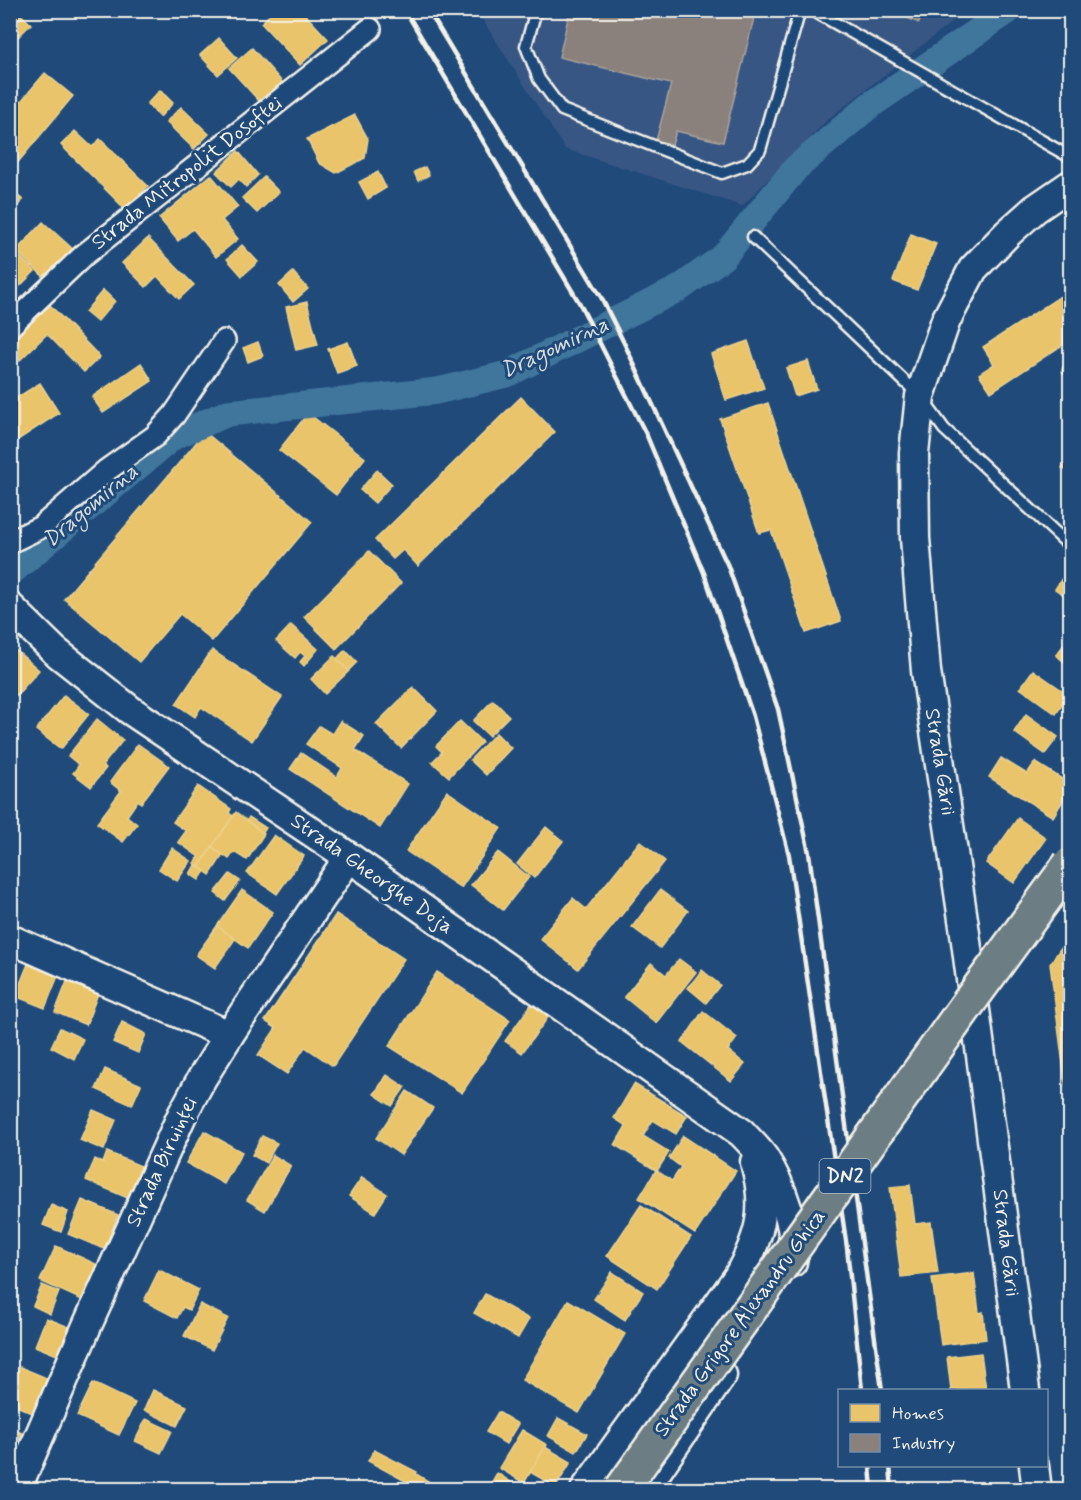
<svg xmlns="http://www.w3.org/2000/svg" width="1081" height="1500" font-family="Mynerve,sans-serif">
  <rect width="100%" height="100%" fill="#1f4a7a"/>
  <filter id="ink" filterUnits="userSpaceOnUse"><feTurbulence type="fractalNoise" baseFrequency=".0167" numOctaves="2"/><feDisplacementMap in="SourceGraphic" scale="12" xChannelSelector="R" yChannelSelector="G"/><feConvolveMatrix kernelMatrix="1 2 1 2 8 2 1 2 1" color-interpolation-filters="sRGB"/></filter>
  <g filter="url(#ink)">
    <polygon fill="#375784" points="477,11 966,11 828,119 742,206 565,149"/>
    <g fill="#e9c46a" stroke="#ecd290" stroke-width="1.5">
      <polygon points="16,10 31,24 17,38 10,32 10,17"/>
      <polygon points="275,10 301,10 328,39 300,65 261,23"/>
      <polygon points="219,38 237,58 218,75 200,55"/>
      <polygon points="252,48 282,82 260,102 229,68"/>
      <polygon points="45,73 73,96 10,172 10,114"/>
      <polygon points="160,90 173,103 160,117 147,104"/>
      <polygon points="181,107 209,134 194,149 166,122"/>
      <polygon points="355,115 368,139 365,158 336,173 319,163 307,139"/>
      <polygon points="75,131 92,147 100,139 148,186 125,209 61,145"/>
      <polygon points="238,151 258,175 246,187 239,179 231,187 216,172"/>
      <polygon points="425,167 429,175 418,181 414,172"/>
      <polygon points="378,172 386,188 368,199 359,182"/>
      <polygon points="211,175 238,207 222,220 238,239 216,257 193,229 178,241 159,218"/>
      <polygon points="264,177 279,192 257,213 242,198"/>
      <polygon points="10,189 23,200 10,213"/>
      <polygon points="43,222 74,250 46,279 16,251"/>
      <polygon points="911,234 936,244 917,290 893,281"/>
      <polygon points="148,238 194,285 179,299 157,276 146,287 122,263"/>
      <polygon points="242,245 258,262 242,276 227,259"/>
      <polygon points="18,255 35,271 20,286 10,277 10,263"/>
      <polygon points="293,272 308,289 293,302 279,285"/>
      <polygon points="103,290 115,301 97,322 85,312"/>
      <polygon points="1070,290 1070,340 991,392 979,374 994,364 983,347"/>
      <polygon points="307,302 318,345 296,350 286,307"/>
      <polygon points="48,303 100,357 84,372 47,334 19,361 10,353 10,339"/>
      <polygon points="748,341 764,388 726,400 711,354"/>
      <polygon points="258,342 263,356 248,362 243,348"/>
      <polygon points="348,342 357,366 337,373 328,349"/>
      <polygon points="808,361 817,389 795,396 786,368"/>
      <polygon points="141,363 152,381 103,413 92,397"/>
      <polygon points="40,383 59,413 10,445 10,402"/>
      <polygon points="521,397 555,432 418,566 403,550 393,559 375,540"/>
      <polygon points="768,403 841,621 806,633 771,530 759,533 720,419"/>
      <polygon points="308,413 365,458 336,495 279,450"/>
      <polygon points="205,432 312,522 212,641 180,614 139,662 64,599"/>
      <polygon points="1070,453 1070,473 1062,468"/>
      <polygon points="377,470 392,484 375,503 360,490"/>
      <polygon points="369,551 401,583 336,649 304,617"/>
      <polygon points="1070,566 1070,599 1055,589"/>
      <polygon points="291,625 318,649 304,666 300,662 305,656 300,652 295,658 276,641"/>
      <polygon points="1070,637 1070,667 1056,655"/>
      <polygon points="12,647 39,670 10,703 10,649"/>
      <polygon points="212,650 282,697 252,741 201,707 195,717 176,704"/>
      <polygon points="345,650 357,662 336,683 323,673"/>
      <polygon points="334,656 349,671 325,694 311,679"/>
      <polygon points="1033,670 1069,695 1056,714 1020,688"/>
      <polygon points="413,687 437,711 401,748 376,724"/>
      <polygon points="64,695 89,714 61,749 36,730"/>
      <polygon points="493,700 509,716 489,736 473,721"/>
      <polygon points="1026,714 1058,737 1045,754 1014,732"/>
      <polygon points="97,719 123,740 103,765 106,768 91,787 73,773 79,765 68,756"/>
      <polygon points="340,721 364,736 355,750 408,784 380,828 290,769 301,753 337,777 342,768 306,744 319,726 332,734"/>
      <polygon points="460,721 482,742 449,777 432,762 442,752 436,746"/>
      <polygon points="496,733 511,748 486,775 470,760"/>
      <polygon points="138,744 169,766 141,803 138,800 127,816 137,824 123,842 97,823 121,791 110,782"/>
      <polygon points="1001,758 1027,774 1035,762 1070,784 1070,789 1053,817 989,777"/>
      <polygon points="198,786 231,809 229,813 245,824 249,817 266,828 245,859 228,847 210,873 194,863 199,857 178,842 186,831 173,822"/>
      <polygon points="447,791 501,828 461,888 406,851"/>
      <polygon points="236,812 264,834 247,860 234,852 229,859 212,847"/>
      <polygon points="1018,818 1046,838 1014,883 986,863"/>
      <polygon points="546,827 563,841 534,878 517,864"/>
      <polygon points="274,835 304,856 277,894 247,873"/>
      <polygon points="640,841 665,861 578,969 540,939 573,898 586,909"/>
      <polygon points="212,847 223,855 210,875 199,867"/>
      <polygon points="172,848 191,861 177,881 159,869"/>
      <polygon points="498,852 529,877 503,910 471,885"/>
      <polygon points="195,865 205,871 199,880 190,874"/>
      <polygon points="230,874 240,881 225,901 215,893"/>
      <polygon points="242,890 273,912 248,948 217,926"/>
      <polygon points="660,890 688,911 660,948 632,927"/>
      <polygon points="336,914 404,959 333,1066 305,1047 287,1074 258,1055 276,1028 265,1021"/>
      <polygon points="217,926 235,939 215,968 196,955"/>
      <polygon points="1070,934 1070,1119 1050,964"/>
      <polygon points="679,959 696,972 656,1023 624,997 651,963 666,975"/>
      <polygon points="28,964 58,976 45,1008 15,996"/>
      <polygon points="702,970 720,985 706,1003 688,988"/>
      <polygon points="437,972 510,1020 462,1093 389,1046"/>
      <polygon points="68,979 99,991 86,1025 55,1012"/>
      <polygon points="535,999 552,1012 522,1053 505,1041"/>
      <polygon points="703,1011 737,1038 728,1050 745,1064 731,1081 682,1042"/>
      <polygon points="122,1022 146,1034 138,1053 113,1042"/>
      <polygon points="60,1028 83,1039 74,1059 51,1047"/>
      <polygon points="105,1069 141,1085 132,1105 96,1089"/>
      <polygon points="387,1075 405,1087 392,1106 374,1094"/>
      <polygon points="634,1084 687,1116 676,1134 653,1120 643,1136 669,1152 657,1171 615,1145 626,1126 614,1118"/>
      <polygon points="407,1091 433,1108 401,1155 376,1138"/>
      <polygon points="93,1110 116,1120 104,1150 80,1140"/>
      <polygon points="204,1131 242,1152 224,1184 186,1163"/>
      <polygon points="262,1136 277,1143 266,1163 252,1155"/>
      <polygon points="683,1136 736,1171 695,1234 639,1198 656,1170 672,1181 681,1167 669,1158"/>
      <polygon points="107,1152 143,1167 130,1199 86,1180 95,1159 103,1163"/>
      <polygon points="273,1155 291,1166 265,1211 247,1200"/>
      <polygon points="362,1177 387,1194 375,1213 349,1196"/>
      <polygon points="910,1185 915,1224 931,1222 938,1273 901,1277 890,1187"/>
      <polygon points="82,1200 118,1215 104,1249 68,1234"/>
      <polygon points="51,1205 68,1212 61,1232 43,1225"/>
      <polygon points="641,1205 691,1237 657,1289 607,1256"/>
      <polygon points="56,1246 107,1269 91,1304 40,1281"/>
      <polygon points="159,1270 199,1290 189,1310 183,1307 177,1318 144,1301"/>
      <polygon points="612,1272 643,1292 625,1320 594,1299"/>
      <polygon points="974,1273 979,1313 983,1312 986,1339 941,1345 932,1278"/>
      <polygon points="42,1285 59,1292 50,1314 33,1306"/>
      <polygon points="485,1294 529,1319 518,1338 474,1313"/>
      <polygon points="568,1300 625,1334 579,1413 522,1380"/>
      <polygon points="200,1304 228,1318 212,1350 184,1336"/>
      <polygon points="46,1318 74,1329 62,1357 35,1346"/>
      <polygon points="981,1353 986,1390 951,1390 947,1357"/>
      <polygon points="20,1367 56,1382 41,1417 10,1403 10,1388"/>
      <polygon points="93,1383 135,1403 119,1435 77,1416"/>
      <polygon points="153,1390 187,1406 177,1426 144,1410"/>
      <polygon points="498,1412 518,1424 506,1444 486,1432"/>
      <polygon points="558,1418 587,1434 576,1452 548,1436"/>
      <polygon points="146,1419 172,1431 161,1453 135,1441"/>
      <polygon points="10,1428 22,1433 10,1459"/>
      <polygon points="522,1430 547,1445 524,1483 499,1468"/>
      <polygon points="545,1447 571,1462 556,1487 530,1472"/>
      <polygon points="374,1450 417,1472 416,1474 443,1490 416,1490 409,1486 411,1484 368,1461"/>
      <polygon points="497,1473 523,1490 487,1490"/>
    </g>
    <g fill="#8a817c" stroke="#aaa39c" stroke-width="1.5">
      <polygon points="570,10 756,10 723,142 676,131 672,145 656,141 671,84 559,57"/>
      <polygon points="903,10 924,10 919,23 901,15"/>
    </g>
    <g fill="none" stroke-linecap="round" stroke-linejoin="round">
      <polyline stroke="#40759c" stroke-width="27" points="10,573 174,436 228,413 437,391 507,374 680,288 723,257 796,168 869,106 1009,10"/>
      <defs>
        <g id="lane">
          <polyline points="536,10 526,46 539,79 562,110 722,173 747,164 760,150 800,10"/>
          <polyline points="812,10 1070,157"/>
          <polyline points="753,237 920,396 944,429 1070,546"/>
          <polyline points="1069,370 1070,369"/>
        </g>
        <g id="street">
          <polyline points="10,326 84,255 370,29"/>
          <polyline points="10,542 41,527 107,470 155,436 174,415 224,341"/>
        </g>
        <g id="secondary">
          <path d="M10 607 55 651 130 710 349 857 742 1133C749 1141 758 1149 764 1158 780 1183 800 1232 792 1262"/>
          <polyline points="10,939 229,1035"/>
          <polyline points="1025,1390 964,926 926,671 915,538 914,453 920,396 946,320 973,269 1008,233 1035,209 1070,185"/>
          <polyline points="1034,1466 1037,1490"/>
          <polyline points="16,1490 86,1328 182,1115 202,1078 229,1035 349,857"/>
          <path d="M585 1490 738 1277C761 1235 768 1209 755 1162"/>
          <polyline points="644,1490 722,1375"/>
        </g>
      </defs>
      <use href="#lane" stroke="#f4f1e8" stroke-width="15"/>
      <use href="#street" stroke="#f4f1e8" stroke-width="26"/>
      <use href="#secondary" stroke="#f4f1e8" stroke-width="33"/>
      <use href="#lane" stroke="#1f4a7a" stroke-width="10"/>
      <use href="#street" stroke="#1f4a7a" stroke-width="21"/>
      <use href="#secondary" stroke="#1f4a7a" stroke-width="28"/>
      <g stroke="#f4f1e8" stroke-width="4.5">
        <polyline points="405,10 580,304 647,436 704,573 753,716 789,855 847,1248 862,1390"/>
        <polyline points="428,10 601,297 626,347 728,566 778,709 809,853 882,1390"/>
        <polyline points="870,1466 872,1490"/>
        <polyline points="890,1466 892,1490"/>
      </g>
      <defs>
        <polyline id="primary-bridge" points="621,1490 969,1002 1070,864"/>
      </defs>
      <use href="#primary-bridge" stroke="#f4f1e8" stroke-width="38" stroke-linecap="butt"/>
      <use href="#primary-bridge" stroke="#6c7e84" stroke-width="33"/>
    </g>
  </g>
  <g text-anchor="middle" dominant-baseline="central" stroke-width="6" stroke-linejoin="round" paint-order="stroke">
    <rect fill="#1f4a7a" stroke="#b4bfc7" stroke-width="1.5" x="819.5" y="1159" width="51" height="34" rx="4.5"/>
    <g font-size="20" font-weight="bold" fill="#f4f1e8">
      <text x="845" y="1176">DN2</text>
    </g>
    <g font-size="21" fill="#f4f1e8" stroke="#1f4a7a">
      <text transform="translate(187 173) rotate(-38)">Strada Mitropolit Dosoftei</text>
      <text transform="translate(940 762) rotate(81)">Strada Gării</text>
      <text transform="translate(372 874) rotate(35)">Strada Gheorghe Doja</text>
      <text transform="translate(162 1162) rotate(-65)">Strada Biruinței</text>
      <text transform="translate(1006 1243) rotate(83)">Strada Gării</text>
      <text transform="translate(740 1323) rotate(-54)">Strada Grigore Alexandru Ghica</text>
    </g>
    <g font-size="22" font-style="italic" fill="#d9dedd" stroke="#1f4a7a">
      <text transform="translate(555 348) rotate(-25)">Dragomirna</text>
      <text transform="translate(91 506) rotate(-40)">Dragomirna</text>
    </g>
  </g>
  <rect width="1081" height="1500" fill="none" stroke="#1f4a7a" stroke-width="36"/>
  <rect x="18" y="18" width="1045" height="1464" fill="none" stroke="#f4f1e8" stroke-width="2" filter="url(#ink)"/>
  <rect x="838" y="1389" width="210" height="78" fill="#1f4a7a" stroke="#748da6" stroke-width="1.5"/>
  <rect x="850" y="1404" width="30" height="18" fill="#e9c46a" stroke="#748da6" stroke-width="1.5"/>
  <text x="892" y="1419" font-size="18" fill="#f4f1e8">Homes</text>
  <rect x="850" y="1434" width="30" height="18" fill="#8a817c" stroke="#748da6" stroke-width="1.5"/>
  <text x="892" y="1449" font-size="18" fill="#f4f1e8">Industry</text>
</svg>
